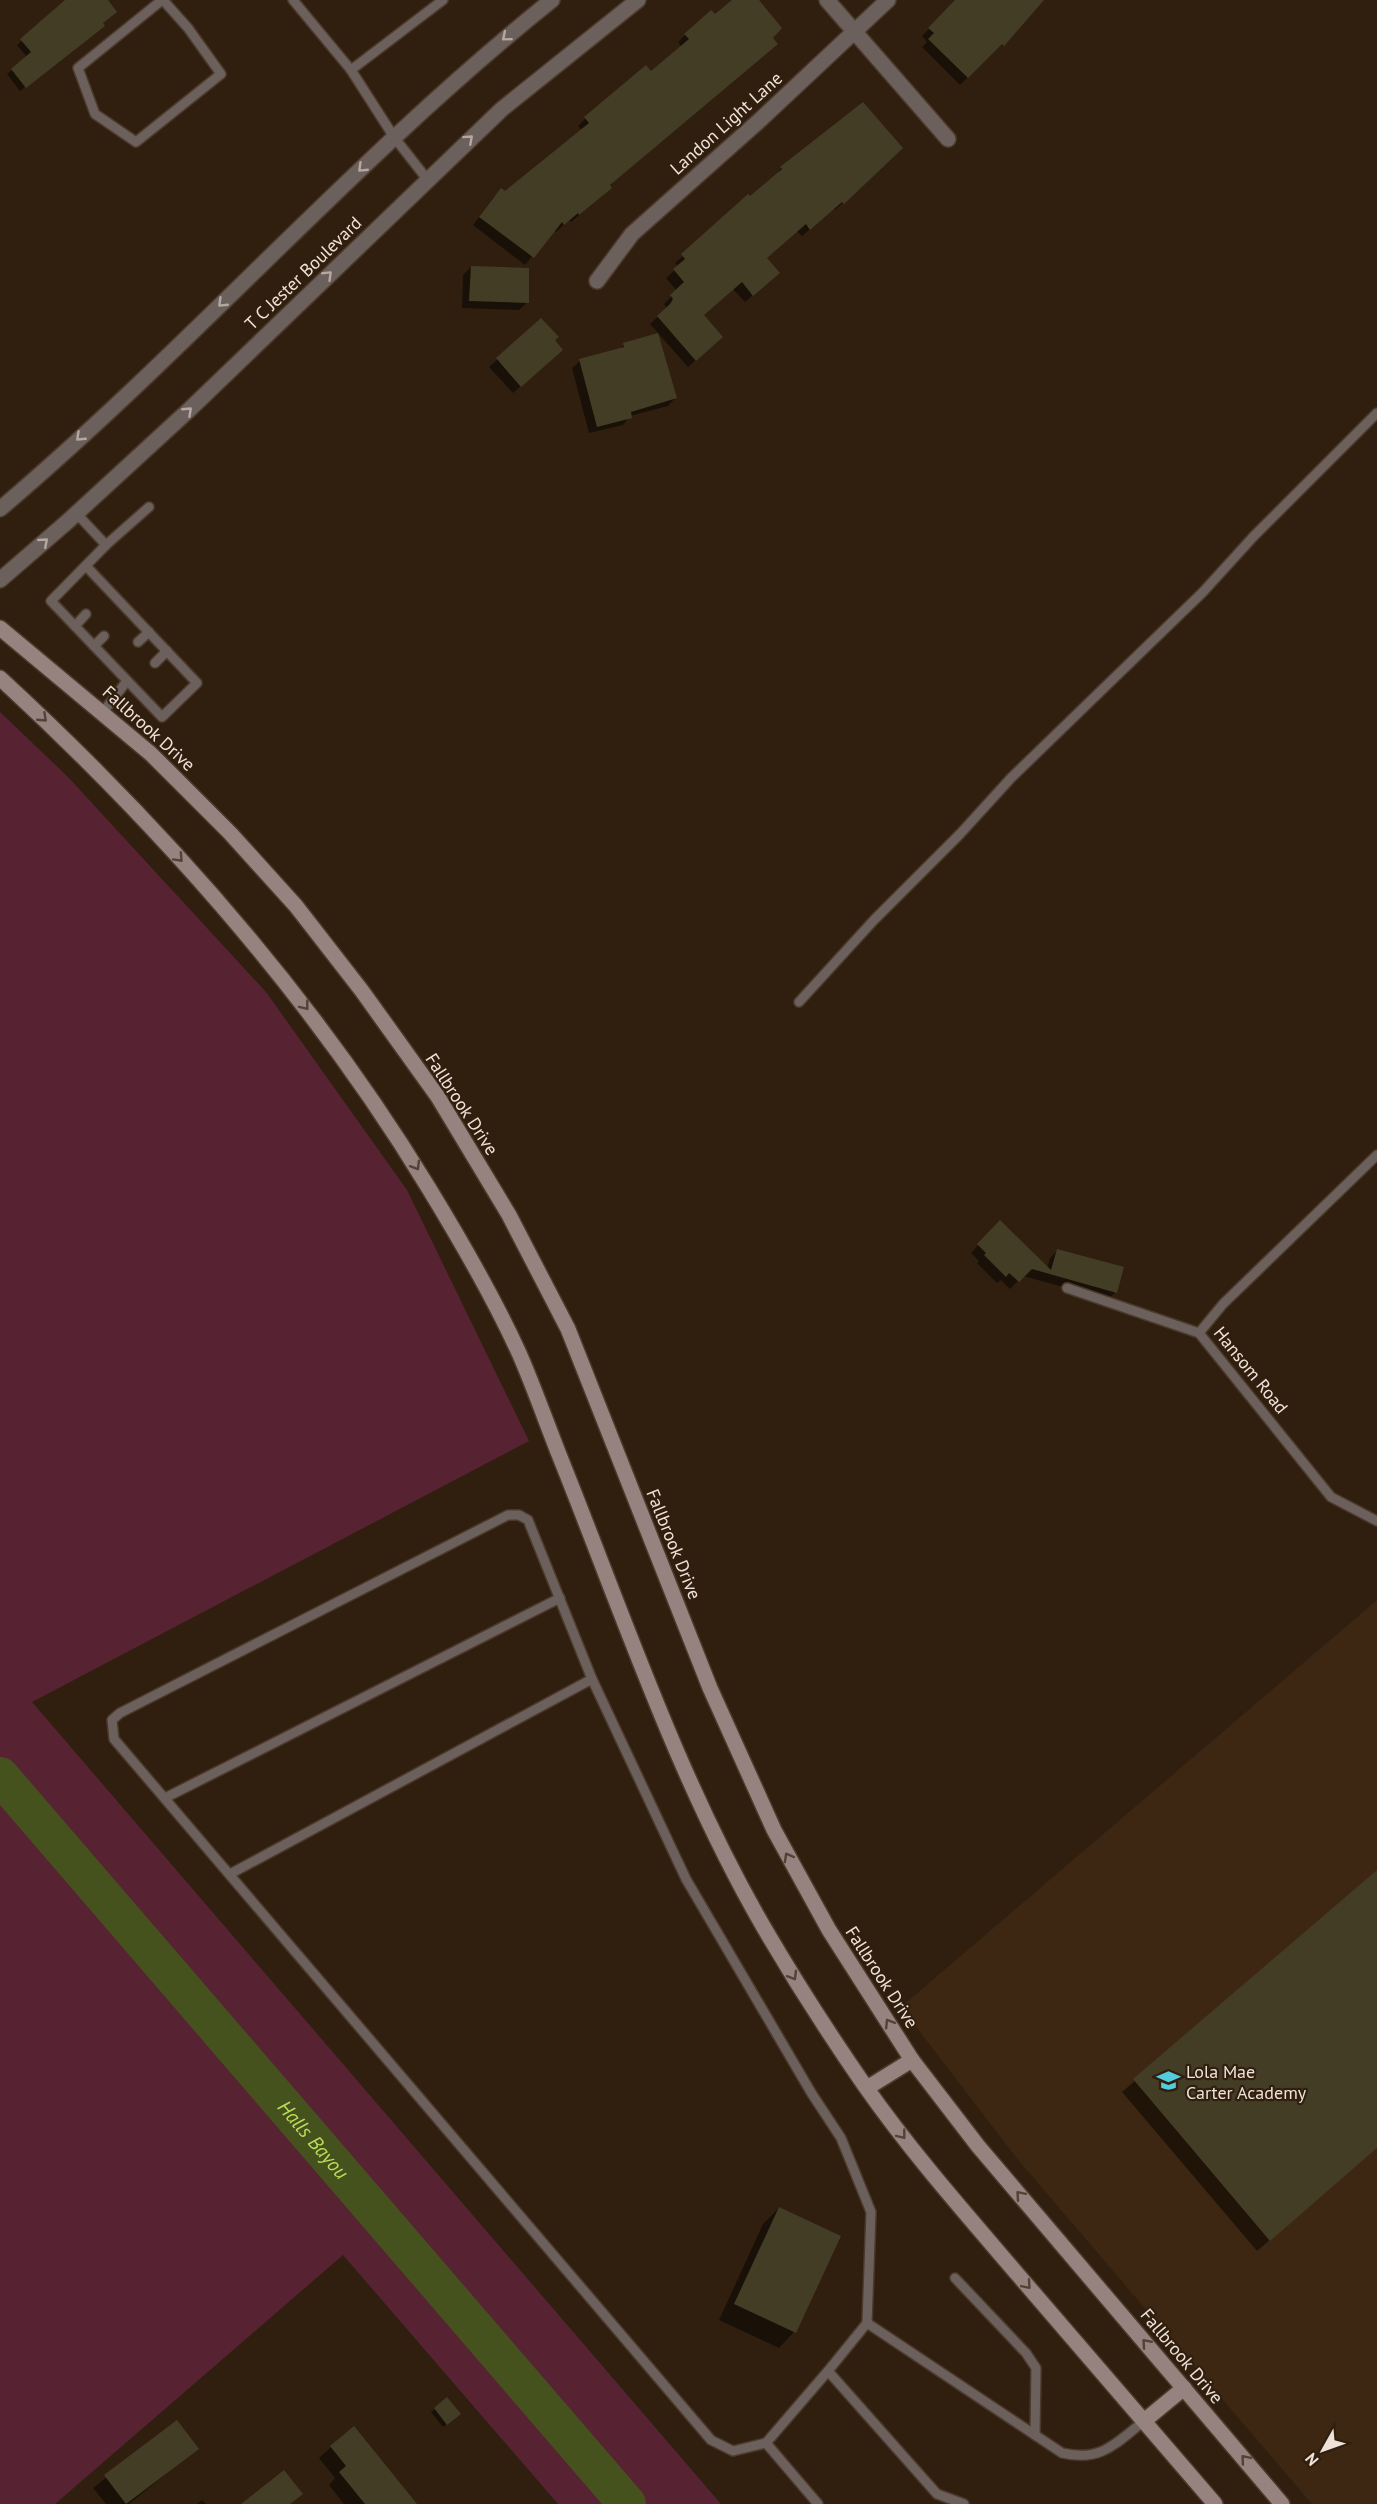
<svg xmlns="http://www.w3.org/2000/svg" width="1377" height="2504" font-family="'PT Sans',sans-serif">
  <rect width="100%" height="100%" fill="#301f0f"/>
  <polygon fill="#3d2712" points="1377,1600 1377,2504 1312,2504 1015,2156 901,2007"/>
  <polygon fill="#572333" points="0,712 68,777 266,992 407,1190 529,1441 32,1702 721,2504 558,2504 343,2255 55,2504 0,2504"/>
  <g fill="#0007">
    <polygon points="68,0 106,0 64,55 20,91 7,74 27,57 17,45"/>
    <polygon points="735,0 757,0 603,195 571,222 569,220 556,232 554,229 525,265 473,225 494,197 505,193 582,130 578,126 585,119 651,73 682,47 678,42 685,35 715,17"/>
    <polygon points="957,0 1042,0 1026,19 960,85 922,47 927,42 922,36"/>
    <polygon points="901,148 835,210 834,209 802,236 797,231 765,259 770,280 745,302 733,289 702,316 713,345 688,367 650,324 664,311 666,307 664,304 677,291 666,278 678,267 675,263 775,177 781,168"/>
    <polygon points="471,267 527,303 519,310 462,308 463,275"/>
    <polygon points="541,320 553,340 554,357 513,393 489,367"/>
    <polygon points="624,345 675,398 668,406 630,416 623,425 589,433 572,368 580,361 618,351"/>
    <polygon points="1000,1222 1047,1268 1050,1258 1058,1250 1116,1292 1108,1299 1023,1276 1010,1289 1001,1280 997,1283 977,1263 979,1261 971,1253"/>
    <polygon points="1377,1872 1377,2148 1257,2251 1122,2092"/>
    <polygon points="779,2208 794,2332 779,2348 719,2320 763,2224"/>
    <polygon points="435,2409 456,2417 443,2427 431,2412"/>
    <polygon points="177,2422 197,2449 129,2504 106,2504 93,2488"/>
    <polygon points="331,2447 404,2504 344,2504 329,2485 335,2478 319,2458"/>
    <polygon points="202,2500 206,2504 197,2504"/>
  </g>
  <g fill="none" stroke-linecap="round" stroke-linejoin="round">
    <path stroke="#45521e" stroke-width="38" id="s1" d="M0 1776 627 2504"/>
  </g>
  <g fill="#443d26">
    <polygon points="65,0 108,0 117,12 103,23 105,26 26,88 11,69 31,52 20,39"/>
    <polygon points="732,0 759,0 782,28 773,38 778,44 610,185 612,188 579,215 578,213 564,225 562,222 534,258 479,217 501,188 505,191 589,123 584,117 646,65 651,71 689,39 684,34 711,10 715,14"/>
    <polygon points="955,0 1044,0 1004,46 1002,44 968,78 928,39 934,33 928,28"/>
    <polygon points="863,102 903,148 844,204 842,202 810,230 806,224 767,258 780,273 753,296 742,282 704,315 723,337 696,361 657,316 670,304 673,299 670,295 684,282 673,269 685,259 681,254 748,194 750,196 782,169 780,167"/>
    <polygon points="471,266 529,268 529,303 469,301"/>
    <polygon points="541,318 559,337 555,340 563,350 521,387 496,358"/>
    <polygon points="658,333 677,398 631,412 632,418 597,427 579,359 624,347 623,343"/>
    <polygon points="1000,1220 1051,1270 1057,1249 1124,1267 1117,1293 1032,1269 1019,1282 1009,1273 1006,1277 984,1255 986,1253 977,1244"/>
    <polygon points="1377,1870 1377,2148 1270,2241 1133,2079"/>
    <polygon points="779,2207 841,2236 796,2333 734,2304"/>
    <polygon points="447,2397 461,2414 447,2425 434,2408"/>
    <polygon points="177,2420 199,2449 126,2504 104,2475"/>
    <polygon points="354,2426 417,2504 365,2504 339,2472 346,2466 330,2446"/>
    <polygon points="284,2470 303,2494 290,2504 241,2504"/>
  </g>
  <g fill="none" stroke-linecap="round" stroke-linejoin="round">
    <defs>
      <g id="service">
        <polyline points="162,0 78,68 95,114 136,142 221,74 188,28 163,0"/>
        <polyline points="293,0 351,70 394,137 427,179"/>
        <polyline points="351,70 443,0"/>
        <polyline points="77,514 106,545 149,507"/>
        <polyline points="86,566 197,683 162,717 51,601 106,545"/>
        <polyline points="75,626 86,614"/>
        <polyline points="138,642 149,632"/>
        <polyline points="94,646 104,636"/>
        <polyline points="155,663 167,651"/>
        <polyline points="103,712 127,681"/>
        <polyline points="799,1002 874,920 960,834 1011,778 1203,592 1253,537 1377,413"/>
        <polyline points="1067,1288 1199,1333 1331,1497 1377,1521"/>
        <polyline points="1199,1333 1223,1304 1377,1155"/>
        <polyline points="165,1798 560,1598"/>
        <polyline points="230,1874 592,1679"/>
        <polyline points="955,2278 1026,2353 1036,2368 1035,2435"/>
        <path d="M867 2323 1062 2453C1101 2462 1115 2444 1144 2421"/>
        <polyline points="766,2443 828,2371"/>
        <polyline points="818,2504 766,2443 733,2451 711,2440 114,1739 112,1720 120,1713 508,1515 519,1515 528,1520 592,1679 686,1879 812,2094 841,2138 871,2212 867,2323 828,2371 937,2494 964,2504"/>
      </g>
      <g id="minor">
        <polyline points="827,0 948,139"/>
        <polyline points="597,281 632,234 760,120 888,0"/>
      </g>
      <g id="tertiary">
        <path d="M0 509C191 347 356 157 552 0"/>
        <polyline points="0,580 67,522 190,409 502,109 638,0"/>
      </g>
      <g id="secondary">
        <polyline points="0,628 151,754 230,833 296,906 362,991 438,1097 509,1215 568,1329 710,1688 774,1830 829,1930 912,2060 978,2146 1282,2504"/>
        <path d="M0 678C164 829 312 996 428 1187 461 1241 493 1296 519 1353 534 1387 546 1422 560 1457 623 1614 678 1779 763 1926 795 1981 829 2034 865 2086 912 2153 966 2214 1019 2276 1085 2352 1150 2428 1215 2504"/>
        <polyline points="867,2088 912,2060"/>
        <polyline points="1144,2421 1184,2388"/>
      </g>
    </defs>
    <use href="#service" stroke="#4b3a2b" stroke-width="12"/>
    <use href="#minor" stroke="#4b3a2b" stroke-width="18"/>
    <use href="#tertiary" stroke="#4b3a2b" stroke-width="18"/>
    <use href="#secondary" stroke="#4b3a2b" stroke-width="18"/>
    <use href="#service" stroke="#6c605d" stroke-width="9"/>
    <use href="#minor" stroke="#6c605d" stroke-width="15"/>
    <use href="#tertiary" stroke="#6c605d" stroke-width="15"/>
    <use href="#secondary" stroke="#96827e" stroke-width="15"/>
  </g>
  <defs><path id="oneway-chevron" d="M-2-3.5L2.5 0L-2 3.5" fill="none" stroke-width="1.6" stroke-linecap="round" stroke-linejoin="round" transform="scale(1.5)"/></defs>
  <g stroke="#b4a8a1">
    <use href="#oneway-chevron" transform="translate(506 37) rotate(140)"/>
    <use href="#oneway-chevron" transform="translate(469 139) rotate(-42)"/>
    <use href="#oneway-chevron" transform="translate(362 168) rotate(136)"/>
    <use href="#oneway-chevron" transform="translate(328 275) rotate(-44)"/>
    <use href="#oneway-chevron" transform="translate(222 303) rotate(136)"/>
    <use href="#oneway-chevron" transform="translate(188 411) rotate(-43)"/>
    <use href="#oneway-chevron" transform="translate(80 437) rotate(137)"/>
    <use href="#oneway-chevron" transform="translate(44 542) rotate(-41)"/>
  </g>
  <g stroke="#544236">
    <use href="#oneway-chevron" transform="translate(43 718) rotate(43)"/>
    <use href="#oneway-chevron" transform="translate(179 858) rotate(47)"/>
    <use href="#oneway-chevron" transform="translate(305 1006) rotate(52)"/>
    <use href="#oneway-chevron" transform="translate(416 1166) rotate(59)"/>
    <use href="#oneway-chevron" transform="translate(788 1857) rotate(-119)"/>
    <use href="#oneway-chevron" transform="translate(793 1976) rotate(59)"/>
    <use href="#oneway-chevron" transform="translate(889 2023) rotate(-122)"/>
    <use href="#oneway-chevron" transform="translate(902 2135) rotate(52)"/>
    <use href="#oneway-chevron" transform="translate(1020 2195) rotate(-131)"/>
    <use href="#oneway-chevron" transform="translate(1027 2285) rotate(49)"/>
    <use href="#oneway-chevron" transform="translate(1146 2343) rotate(-131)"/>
    <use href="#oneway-chevron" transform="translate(1245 2459) rotate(-130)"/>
  </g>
  <defs>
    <symbol id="school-bare" viewBox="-9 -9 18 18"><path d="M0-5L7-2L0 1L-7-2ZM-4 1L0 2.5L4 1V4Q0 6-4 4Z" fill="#54cadd" stroke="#301f0f" stroke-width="2.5" paint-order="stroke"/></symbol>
  </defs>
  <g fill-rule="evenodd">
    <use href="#school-bare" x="1152" y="2064" width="33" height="33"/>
  </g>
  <g text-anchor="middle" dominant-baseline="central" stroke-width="4.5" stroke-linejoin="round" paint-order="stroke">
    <g font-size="18" fill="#efe3d9" stroke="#301f0f">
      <text transform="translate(726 123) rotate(-42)">Landon Light Lane</text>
      <text transform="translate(303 273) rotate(-44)">T C Jester Boulevard</text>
      <text transform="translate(149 728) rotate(42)">Fallbrook Drive</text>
      <text transform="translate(462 1104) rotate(57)">Fallbrook Drive</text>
      <text transform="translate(1251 1370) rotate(51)">Hansom Road</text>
      <text transform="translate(674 1544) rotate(68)">Fallbrook Drive</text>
      <text transform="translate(882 1977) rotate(57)">Fallbrook Drive</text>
      <text transform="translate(1182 2356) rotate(50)">Fallbrook Drive</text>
    </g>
    <g font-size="18" fill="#efe3d9" stroke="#301f0f" text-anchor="start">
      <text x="1186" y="2071">Lola Mae<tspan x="1186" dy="21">Carter Academy</tspan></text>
    </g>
    <g font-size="20" font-style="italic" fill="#bcdb5a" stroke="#301f0f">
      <text stroke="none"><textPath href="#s1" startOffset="480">Halls Bayou</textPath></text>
    </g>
  </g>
  <g transform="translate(1323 2450) rotate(230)" stroke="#301f0f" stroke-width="4.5" paint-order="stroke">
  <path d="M0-4.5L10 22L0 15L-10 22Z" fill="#efe3d9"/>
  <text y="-9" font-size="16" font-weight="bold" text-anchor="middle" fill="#efe3d9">N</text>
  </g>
</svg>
